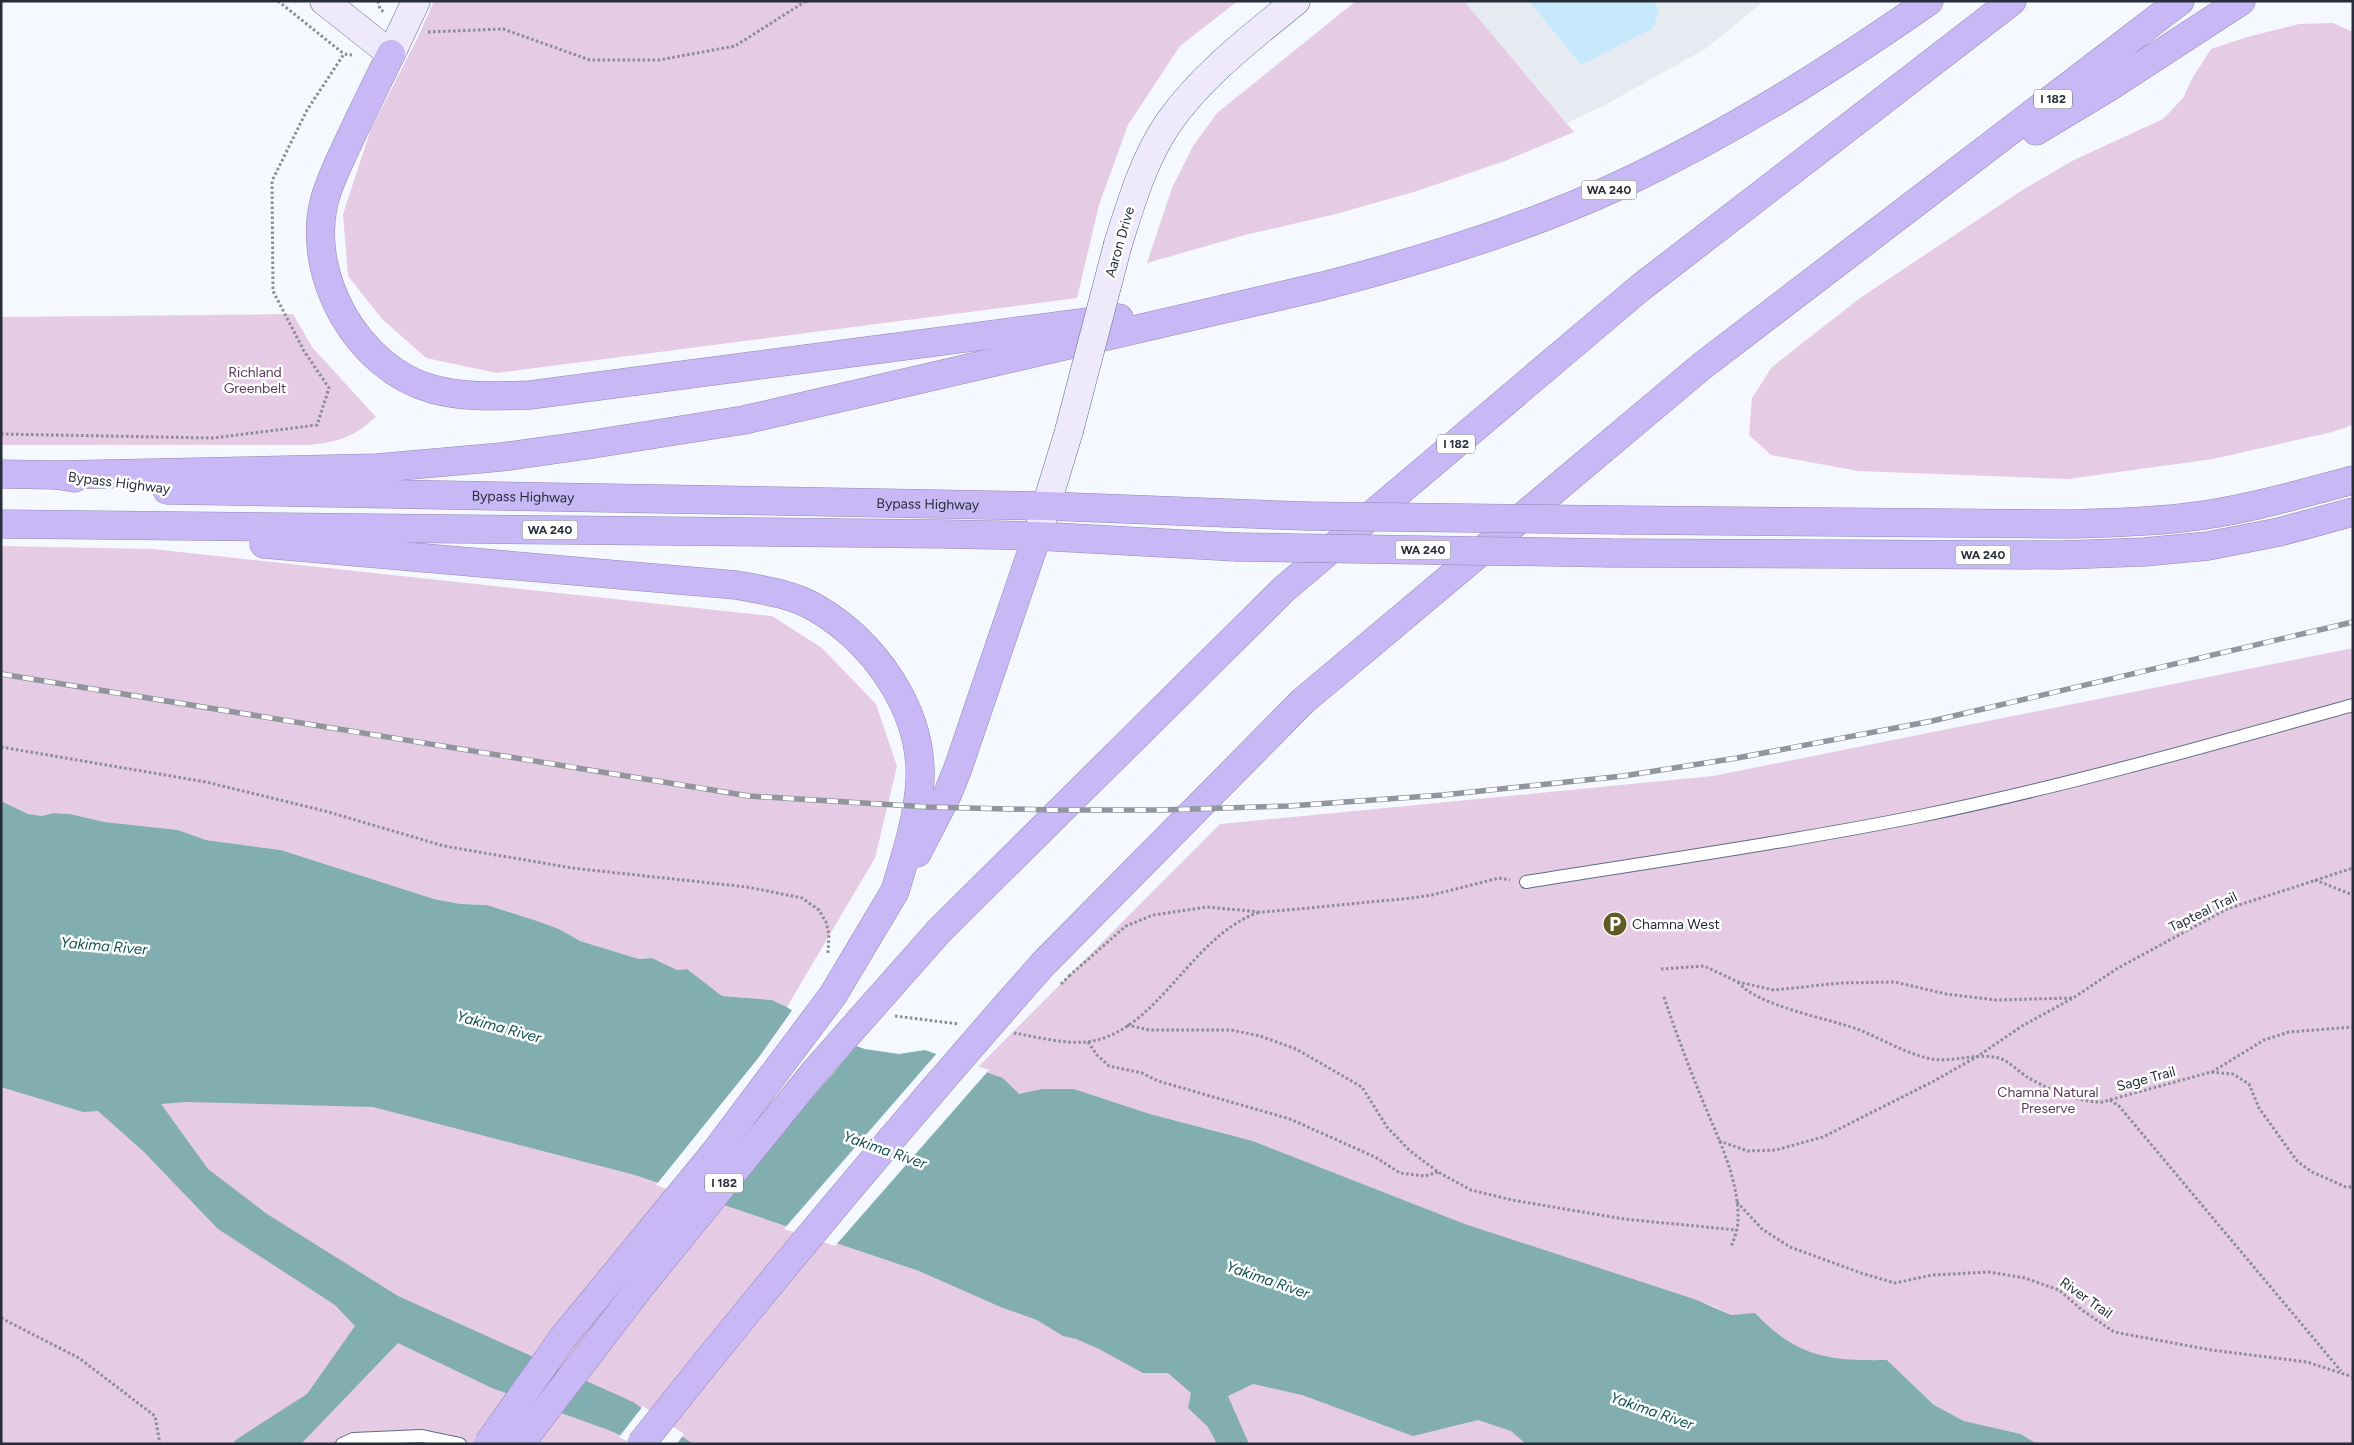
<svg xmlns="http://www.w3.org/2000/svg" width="2354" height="1445" font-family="Figtree,sans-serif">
  <rect width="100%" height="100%" fill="#f5f9ff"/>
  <polygon fill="#e6eaf1" points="1464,1 1764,1 1707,48 1603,106 1567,123"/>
  <g fill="#e6cbe4">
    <polygon points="434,1 1238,1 1180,46 1128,125 1099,205 1077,298 497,373 426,358 382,319 348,276 343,214 371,129 418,37"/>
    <polygon points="1356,1 1464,1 1574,132 1505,161 1417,191 1336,214 1245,235 1147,263 1172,188 1193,146 1217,113"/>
    <polygon points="2333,23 2353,32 2353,425 2332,432 2213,459 2068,479 1858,471 1771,455 1749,435 1752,398 1772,367 1860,298 2024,189 2074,160 2163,119 2183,98 2193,77 2211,49 2247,37 2299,24"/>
    <path d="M293 314 312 347 376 417C352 438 341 441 309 445H1V317Z"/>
    <polygon points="1,546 153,549 772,616 822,648 876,704 897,766 875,858 787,1007 772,1000 722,996 687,969 677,970 652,958 639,959 580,941 561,930 487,905 461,904 434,899 281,850 206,840 178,830 105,822 70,814 53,813 42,816 28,814 1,801"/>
    <path d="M2353 648V1444H2037L2021 1434 1964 1421 1934 1405 1887 1360C1828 1361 1797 1357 1754 1314L1731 1315 1713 1306 1465 1224 1253 1141 1150 1114 1074 1089H1042L1019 1095 1003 1078 976 1069 1220 824 1713 776Z"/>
    <polygon points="1,1008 221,1024 1558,1444 1,1444"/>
  </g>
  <path fill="#82aeaf" d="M1 801 28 814 42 816 53 813 70 814 105 822 178 830 206 840 281 850 434 899 461 904 487 905 540 922 561 930 580 941 639 959 652 958 677 970 687 969 722 996 772 1000 787 1007 829 1037 865 1049 899 1054 925 1050 1003 1078 1019 1094 1042 1089H1074L1150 1114 1253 1141 1465 1224 1697 1300 1731 1315 1755 1313C1797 1357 1828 1361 1887 1360L1934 1405 1964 1421 2021 1434 2037 1444H1526L1511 1431 1478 1420 1413 1436 1302 1395 1253 1384 1228 1396 1249 1444H1217L1208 1427 1188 1408 1191 1393 1168 1373H1143L1097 1348 1076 1339 1063 1336 1037 1320 1003 1308 919 1271 635 1175 373 1107 186 1102 161 1104 208 1169 267 1214 398 1296 633 1402 693 1444H639L611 1431 492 1388 398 1343 301 1444H233L237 1439 307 1394 355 1326 335 1305 218 1229 144 1152 98 1111 83 1112 1 1087Z"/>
  <g fill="#f5f9ff">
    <polygon points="793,1009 831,1035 858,1044 719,1207 656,1185 759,1057"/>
    <polygon points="938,1052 989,1070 835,1246 784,1229"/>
    <polygon points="643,1406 684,1434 677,1444 633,1444 619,1437"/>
  </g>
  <polygon fill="#c6eafc" points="1529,1 1652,1 1659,9 1653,28 1581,65"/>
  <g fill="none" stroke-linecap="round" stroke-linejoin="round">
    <defs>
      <g id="lane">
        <path d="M1526 882C1657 861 1789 842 1920 816 2066 786 2210 745 2353 705"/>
        <polyline points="342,1444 353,1439 422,1436 460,1444"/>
      </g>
      <g id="secondary">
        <polyline points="324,1 391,54 416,1"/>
        <path d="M1118 244C1131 203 1144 158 1169 122 1203 74 1251 38 1296 1"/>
        <polyline points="1037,536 1069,431"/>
      </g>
      <g id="highway">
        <path d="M391 54C377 83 362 113 348 143 339 162 329 182 324 202 306 277 358 368 432 389 465 398 496 396 530 395L1119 318"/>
        <polyline points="2036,131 2109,87 2241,1"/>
        <polyline points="1,474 57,475 75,478"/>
        <path d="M57 475 377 468 501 457 587 445 744 420 1323 286C1424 260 1525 229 1620 185 1729 134 1830 70 1929 1"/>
        <path id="s1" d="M167 490 1047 506 1305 516"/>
        <path d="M1624 520 2070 524C2107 523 2145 522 2181 518 2239 512 2297 495 2353 480"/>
        <polyline points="1,524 942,534 1037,536 1236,547"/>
        <path d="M264 544 736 585C763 590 792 594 816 608 874 642 923 710 920 780 918 818 906 854 895 891"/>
        <polyline points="1610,553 2062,555 2144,552 2208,546 2279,532 2353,512"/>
        <polyline points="917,853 948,793 958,768 1037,536"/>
        <polyline points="939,931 1284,589 1640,288 2012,1"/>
        <polyline points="1044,963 1303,701 1702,366 2180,1"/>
      </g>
    </defs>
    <use href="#lane" stroke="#5f6d87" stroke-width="14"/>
    <use href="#secondary" stroke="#5f6d87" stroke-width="29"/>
    <use href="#highway" stroke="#9088b4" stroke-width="29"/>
    <g stroke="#888d96" stroke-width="3" stroke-dasharray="2.5 2.5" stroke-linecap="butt">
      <polyline points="278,1 344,54"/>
      <polyline points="378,1 380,9 385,13"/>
      <polyline points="428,32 503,29 590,60 659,60 735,46 806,1"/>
      <polyline points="1,434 213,438 317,425 329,388 304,351 273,291 272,181 307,110 344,54 352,55"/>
      <polyline points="1,747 206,782 325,811 444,846 572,868 747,887 802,898 819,910 826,922 829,934 828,953"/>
      <polyline points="2315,880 2353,895"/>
      <polyline points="1661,969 1704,966 1738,982 1774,990 1841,983 1895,982 1946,994 1996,1000 2072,998"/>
      <polyline points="1069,976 1126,926 1153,915 1207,907 1260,912 1288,910 1411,898 1432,895 1499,878 1510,880"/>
      <path d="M1738 982C1757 1006 1827 1018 1857 1029 1880 1038 1903 1052 1927 1058 1951 1064 1975 1052 1999 1058 2009 1061 2018 1071 2027 1077 2050 1090 2076 1102 2102 1102L2211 1072 2233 1074 2249 1084 2259 1108 2297 1161 2312 1172 2346 1187H2353"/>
      <path d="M1664 997C1675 1030 1687 1062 1700 1094 1715 1132 1737 1173 1738 1214 1739 1226 1735 1237 1731 1247"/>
      <polyline points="895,1016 959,1024"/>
      <polyline points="1127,1025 1149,1030 1231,1030 1260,1036 1296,1049 1362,1087 1387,1127 1409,1150 1438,1172 1471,1190 1512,1200 1624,1219 1737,1230"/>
      <path d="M1014 1033C1037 1037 1063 1044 1086 1042 1158 1034 1190 935 1260 912"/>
      <polyline points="1088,1042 1097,1055 1109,1066 1142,1073 1158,1081 1290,1119 1375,1157 1400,1173 1425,1176 1438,1172"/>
      <polyline points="2212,1072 2264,1040 2289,1032 2353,1027"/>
      <polyline points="2110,1100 2119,1106 2341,1371"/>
      <polyline points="1719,1141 1748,1151 1776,1150 1823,1137 1934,1081 1978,1056 2022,1026 2073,998 2118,968 2227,909 2353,868"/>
      <polyline points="1737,1202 1762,1229 1790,1247 1861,1273 1895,1283 1932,1275 1989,1272 2025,1278 2059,1290 2082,1310 2114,1332 2211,1350 2307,1362 2353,1377"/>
      <polyline points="1,1318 79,1358 155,1416 160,1444"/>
    </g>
    <use href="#lane" stroke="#fff" stroke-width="12"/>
    <use href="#secondary" stroke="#eeeafc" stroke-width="28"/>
    <use href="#highway" stroke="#c8b9f6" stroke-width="28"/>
    <defs>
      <polyline id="rail" points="1,674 749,796 928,807 1054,810 1162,810 1289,806 1443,795 1623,776 1737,758 1932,721 2353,622"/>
    </defs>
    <use href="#rail" stroke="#90959e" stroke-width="5.5"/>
    <use href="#rail" stroke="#fff" stroke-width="4" stroke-dasharray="11" stroke-linecap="butt"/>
    <defs>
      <polyline id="secondary-bridge" points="1069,431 1118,244"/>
      <g id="highway-bridge">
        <polyline points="1305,516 1624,520"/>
        <polyline points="1236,547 1610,553"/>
        <polyline points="488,1444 562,1339 716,1151 833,995 895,891"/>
        <polyline points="520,1444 644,1282 817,1069 939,931"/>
        <path d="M641 1444C771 1280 905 1120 1044 963"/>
      </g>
    </defs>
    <use href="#secondary-bridge" stroke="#5f6d87" stroke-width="29" stroke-linecap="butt"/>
    <use href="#highway-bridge" stroke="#9088b4" stroke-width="29" stroke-linecap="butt"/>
    <polyline stroke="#888d96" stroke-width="3" stroke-dasharray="2.5 2.5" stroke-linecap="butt" points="1061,984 1069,976"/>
    <use href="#secondary-bridge" stroke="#eeeafc" stroke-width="28"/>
    <use href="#highway-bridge" stroke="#c8b9f6" stroke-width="28"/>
  </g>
  <defs>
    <symbol id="parking-disc" viewBox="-11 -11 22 22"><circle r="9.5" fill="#625925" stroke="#fff"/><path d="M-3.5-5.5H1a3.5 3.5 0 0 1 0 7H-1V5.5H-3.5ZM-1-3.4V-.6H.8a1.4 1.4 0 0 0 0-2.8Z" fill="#fff"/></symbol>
  </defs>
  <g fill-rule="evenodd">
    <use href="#parking-disc" x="1601" y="910" width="28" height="28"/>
  </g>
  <g text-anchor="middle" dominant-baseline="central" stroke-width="5" stroke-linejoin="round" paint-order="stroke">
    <g fill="#fff" stroke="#686c74" stroke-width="1">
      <rect x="2034" y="89.5" width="38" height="19" rx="4"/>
      <rect x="1581.5" y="180.5" width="55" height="19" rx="4"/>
      <rect x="1437" y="434.5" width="38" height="19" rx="4"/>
      <rect x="522.5" y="520.5" width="55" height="19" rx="4"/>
      <rect x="1395.5" y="540.5" width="55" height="19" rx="4"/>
      <rect x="1955.5" y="545.5" width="55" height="19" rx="4"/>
      <rect x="705" y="1173.5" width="38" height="19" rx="4"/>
    </g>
    <g font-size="12" font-weight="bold" fill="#272d39">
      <text x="2053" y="99">I 182</text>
      <text x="1609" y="190">WA 240</text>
      <text x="1456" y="444">I 182</text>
      <text x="550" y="530">WA 240</text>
      <text x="1423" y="550">WA 240</text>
      <text x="1983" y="555">WA 240</text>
      <text x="724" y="1183">I 182</text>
    </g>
    <g font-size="14" fill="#272d39" stroke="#fff">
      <text transform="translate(1120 242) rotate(-74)">Aaron Drive</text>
      <text transform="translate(119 483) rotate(7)">Bypass Highway</text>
      <text stroke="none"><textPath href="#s1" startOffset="356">Bypass Highway</textPath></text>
      <text stroke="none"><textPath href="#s1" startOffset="761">Bypass Highway</textPath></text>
      <text transform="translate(2203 912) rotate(-26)">Tapteal Trail</text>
      <text transform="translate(2146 1079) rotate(-15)">Sage Trail</text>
      <text transform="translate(2086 1298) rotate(35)">River Trail</text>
    </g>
    <g font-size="14" fill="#5d375c" stroke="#fff">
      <text x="255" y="372">Richland<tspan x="255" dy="16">Greenbelt</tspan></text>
      <text x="2048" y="1092">Chamna Natural<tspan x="2048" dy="16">Preserve</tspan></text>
    </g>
    <g font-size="14" fill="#272d39" stroke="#fff" text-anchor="start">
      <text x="1632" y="924">Chamna West</text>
    </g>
    <g font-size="15" font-style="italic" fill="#115253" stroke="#fff">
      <text transform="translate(104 946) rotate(5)">Yakima River</text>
      <text transform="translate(499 1027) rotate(15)">Yakima River</text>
      <text transform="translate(885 1150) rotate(19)">Yakima River</text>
      <text transform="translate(1268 1280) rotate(19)">Yakima River</text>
      <text transform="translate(1652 1411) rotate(19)">Yakima River</text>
    </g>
  </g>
  <rect width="2354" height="1445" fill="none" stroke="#272d39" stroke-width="5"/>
</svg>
